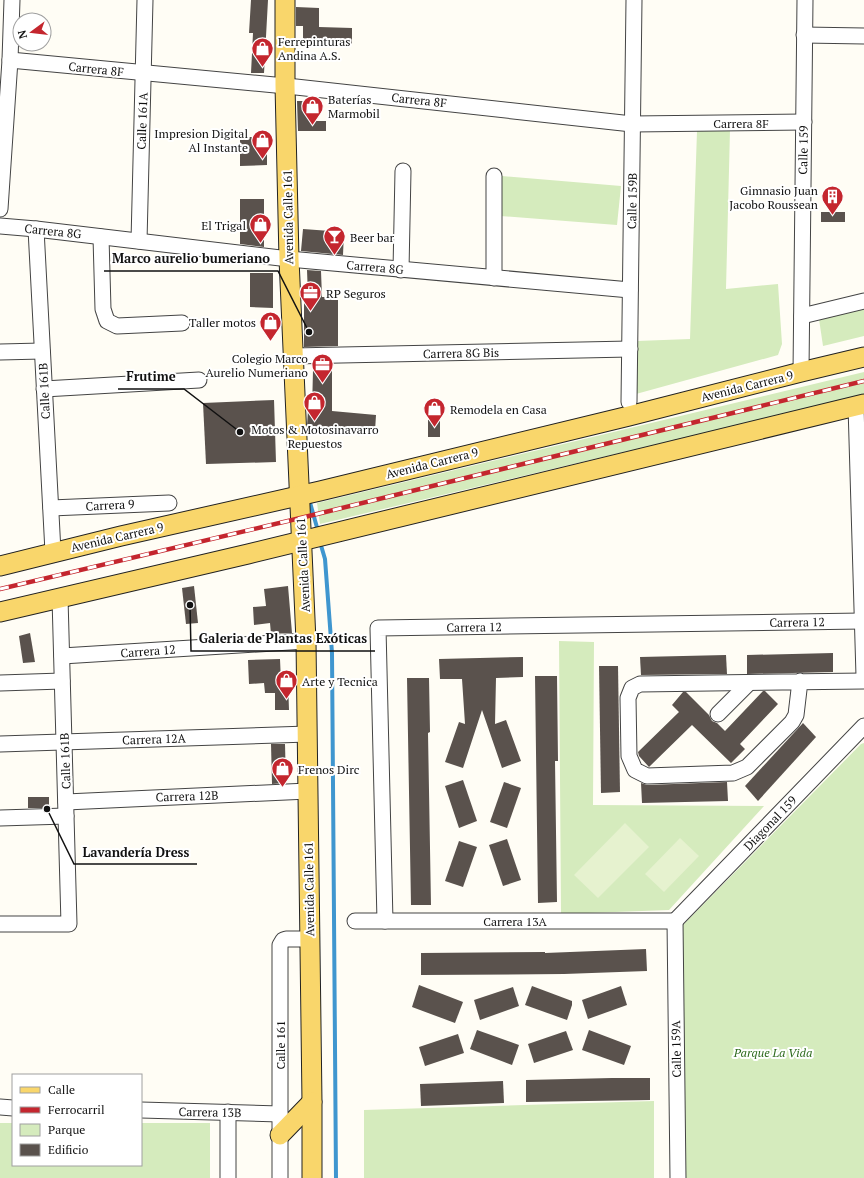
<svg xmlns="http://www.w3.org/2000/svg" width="864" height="1178" font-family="'PT Serif',serif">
  <rect width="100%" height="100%" fill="#fffdf5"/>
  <g fill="#d5ebbd">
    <polygon points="730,130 726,289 778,284 782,344 778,355 636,394 637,341 690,339 697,131"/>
    <polygon points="502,176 621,186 617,225 500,216"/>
    <polygon points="864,309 864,336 823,346 819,319"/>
    <polygon points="864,372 864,395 320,524 317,503"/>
    <polygon points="559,641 594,642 593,805 764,806 669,910 561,914"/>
    <polygon points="864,743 864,1178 684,1178 682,926 861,744"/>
    <polygon points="654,1101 654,1178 364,1178 364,1110"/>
    <polygon points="0,1123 13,1123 13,1165 141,1165 141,1123 210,1123 210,1178 0,1178"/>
  </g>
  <g fill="#e6f2cf">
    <polygon points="625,823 649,847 598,898 574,875"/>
    <polygon points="680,838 699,856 664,892 645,874"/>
  </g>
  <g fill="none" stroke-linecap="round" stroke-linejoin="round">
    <g stroke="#3f96cf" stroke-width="4">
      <polyline points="309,499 318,531"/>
      <polyline points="320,542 325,559 332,653 336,1178"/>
    </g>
  </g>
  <g fill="#5a524d">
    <polygon points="251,0 268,0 264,73 251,73 253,33 249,33"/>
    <polygon points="296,7 319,8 319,27 352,28 352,44 303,42 303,26 296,26"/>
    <polygon points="297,101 314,101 314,121 326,121 326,131 298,131"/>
    <polygon points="240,137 267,137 267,165 240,166"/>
    <polygon points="240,199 264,199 264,247 240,244"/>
    <rect x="821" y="212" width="24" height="10"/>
    <polygon points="303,229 344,232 343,255 301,251"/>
    <polygon points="307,270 321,271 322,297 338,297 338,346 304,347 304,297 308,297"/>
    <polygon points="250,273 273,273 273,308 250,307"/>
    <polygon points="313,370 332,370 332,411 376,415 375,431 307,426 308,410 312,410"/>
    <polygon points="274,400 276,462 206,464 203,403"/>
    <rect x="428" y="420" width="12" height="17"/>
    <polygon points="194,586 198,623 186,624 182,588"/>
    <polygon points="288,586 292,633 271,634 270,623 254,625 253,607 266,606 264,589"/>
    <polygon points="30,633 35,662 23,663 19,636"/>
    <polygon points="833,653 833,672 747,674 747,655"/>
    <polygon points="726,655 727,674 641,675 640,657"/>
    <polygon points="523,657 523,677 496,678 495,724 506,720 521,761 502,768 482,710 463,768 445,762 459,722 465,724 462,679 440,679 439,659"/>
    <polygon points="280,659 281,682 288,682 289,710 275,710 275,693 265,693 264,683 249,684 248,660"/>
    <polygon points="599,666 618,666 620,792 601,793"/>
    <polygon points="535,676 557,676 558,761 555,761 557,902 538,903"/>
    <polygon points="407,678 429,678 430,732 428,733 431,905 411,905"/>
    <polygon points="763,691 765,691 778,704 740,744 745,749 731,763 692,725 649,767 639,756 638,752 679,712 672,705 683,692 686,692 709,715 712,721 717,723 725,731"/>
    <polygon points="803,723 816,737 758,801 745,786"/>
    <polygon points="271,744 285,744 286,783 272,784"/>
    <polygon points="463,780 477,821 459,828 445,786"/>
    <polygon points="504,782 521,788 507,828 490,822"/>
    <polygon points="727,782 728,801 642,803 641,783 647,785"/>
    <rect x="28" y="797" width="21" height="11"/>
    <polygon points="507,839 521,880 503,886 489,845"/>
    <polygon points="459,841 477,847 463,887 445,881"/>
    <polygon points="646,949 647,971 564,974 421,975 421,953 545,952 545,953"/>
    <polygon points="419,985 463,1002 455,1023 412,1007"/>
    <polygon points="532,986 572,1001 572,1005 567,1020 525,1005"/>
    <polygon points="621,986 627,1005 588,1019 582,1000"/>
    <polygon points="513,987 519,1006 480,1020 474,1000"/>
    <polygon points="477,1030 519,1045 512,1065 470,1049"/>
    <polygon points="589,1030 631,1046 624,1065 582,1050"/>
    <polygon points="566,1031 573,1050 534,1063 528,1044"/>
    <polygon points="458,1034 464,1053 425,1066 419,1047"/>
    <polygon points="612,1078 650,1078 650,1100 526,1102 526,1080"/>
    <polygon points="503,1081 504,1103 421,1106 420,1084"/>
  </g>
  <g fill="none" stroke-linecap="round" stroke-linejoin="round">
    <defs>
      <g id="minor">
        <polyline points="804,35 864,36"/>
        <polyline points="10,60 296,87 632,124 804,122"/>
        <polyline points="0,209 10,60 12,0"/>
        <polyline points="0,226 36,229 289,259 630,290"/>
        <polyline points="36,229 53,552"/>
        <polyline points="101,237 103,309 107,321 117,326 182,323"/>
        <polyline points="139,241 145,0"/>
        <polyline points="401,270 403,171"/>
        <polyline points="494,278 494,176"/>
        <polyline points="802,316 864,301"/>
        <polyline points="0,352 42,351"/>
        <polyline points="293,356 630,349"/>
        <polyline points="801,372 805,0"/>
        <polyline points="44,389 199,380"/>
        <polyline points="629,402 634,0"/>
        <polyline points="856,406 864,676"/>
        <polyline points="51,508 169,503"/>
        <polyline points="62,656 306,641"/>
        <polyline points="800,681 796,715 792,722 747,767 733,773 647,776 635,770 629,756 628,698 632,688 640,684 864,681"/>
        <polyline points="0,683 62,681"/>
        <polyline points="718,714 749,683"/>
        <polyline points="0,744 308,734"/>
        <polyline points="66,802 308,791"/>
        <polyline points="0,818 66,816"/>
        <polyline points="355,921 675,921"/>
        <polyline points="385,921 378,628 862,621"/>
        <polyline points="675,921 864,726"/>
        <polyline points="675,921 678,1178"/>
        <polyline points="0,924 69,924 60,598"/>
        <polyline points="0,1107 13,1108"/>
        <polyline points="141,1110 280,1114"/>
        <polyline points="228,1178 228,1112"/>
        <polyline points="280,1178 280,945 283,940 286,939 310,939"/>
      </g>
      <g id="major">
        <polyline points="285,0 285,85 289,259 306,641 312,1102 312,1178"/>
        <polyline points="0,566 121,536 320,491 629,416 801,372 864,357"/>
        <polyline points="0,612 248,554 864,404"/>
        <polyline points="280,1135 312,1102"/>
      </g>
    </defs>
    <use href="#minor" stroke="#444" stroke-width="17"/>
    <use href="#major" stroke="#222" stroke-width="21"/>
    <use href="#minor" stroke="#fff" stroke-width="15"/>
    <use href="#major" stroke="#f9d66b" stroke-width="19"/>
    <defs>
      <polyline id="rail" points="0,589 313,515 864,381"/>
    </defs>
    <use href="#rail" stroke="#c4262e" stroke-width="4.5"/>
    <use href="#rail" stroke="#fff" stroke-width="3" stroke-dasharray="9" stroke-linecap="butt"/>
  </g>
  <defs>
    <symbol id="shop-pin" viewBox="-11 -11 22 30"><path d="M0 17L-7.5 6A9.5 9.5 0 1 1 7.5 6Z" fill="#c4262e" stroke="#fff"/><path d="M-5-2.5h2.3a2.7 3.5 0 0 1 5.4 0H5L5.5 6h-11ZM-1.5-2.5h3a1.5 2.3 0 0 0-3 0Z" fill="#fff"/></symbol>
    <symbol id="building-pin" viewBox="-11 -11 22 30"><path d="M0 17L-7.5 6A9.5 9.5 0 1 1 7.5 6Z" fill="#c4262e" stroke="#fff"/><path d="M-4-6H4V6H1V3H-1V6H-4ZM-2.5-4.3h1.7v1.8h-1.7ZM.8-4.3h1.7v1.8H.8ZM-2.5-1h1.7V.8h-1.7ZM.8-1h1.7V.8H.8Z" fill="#fff"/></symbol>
    <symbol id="bar-pin" viewBox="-11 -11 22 30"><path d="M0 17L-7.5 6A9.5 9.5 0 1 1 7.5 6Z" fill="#c4262e" stroke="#fff"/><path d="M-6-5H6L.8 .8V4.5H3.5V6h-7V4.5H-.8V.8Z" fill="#fff"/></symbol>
    <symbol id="office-pin" viewBox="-11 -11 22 30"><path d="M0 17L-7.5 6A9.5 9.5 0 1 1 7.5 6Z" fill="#c4262e" stroke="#fff"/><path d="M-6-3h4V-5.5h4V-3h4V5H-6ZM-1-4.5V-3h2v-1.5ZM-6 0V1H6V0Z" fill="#fff"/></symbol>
  </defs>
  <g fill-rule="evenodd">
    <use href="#shop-pin" x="250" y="36" width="25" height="34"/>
    <use href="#shop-pin" x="300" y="94" width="25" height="34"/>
    <use href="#shop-pin" x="250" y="128" width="25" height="34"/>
    <use href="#building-pin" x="820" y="184" width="25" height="34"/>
    <use href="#shop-pin" x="248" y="212" width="25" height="34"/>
    <use href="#bar-pin" x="322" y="224" width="25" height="34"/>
    <use href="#office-pin" x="298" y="280" width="25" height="34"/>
    <use href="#shop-pin" x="258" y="310" width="25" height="34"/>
    <use href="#office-pin" x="310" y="352" width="25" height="34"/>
    <use href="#shop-pin" x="302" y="390" width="25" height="34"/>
    <use href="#shop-pin" x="422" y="396" width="25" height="34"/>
    <use href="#shop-pin" x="274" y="668" width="25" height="34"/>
    <use href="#shop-pin" x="270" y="756" width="25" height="34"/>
  </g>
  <g text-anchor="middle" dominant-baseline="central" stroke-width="4" stroke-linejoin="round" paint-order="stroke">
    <g font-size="12" fill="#111" stroke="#fff" text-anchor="start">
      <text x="278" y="41">Ferrepinturas<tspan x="278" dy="14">Andina A.S.</tspan></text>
      <text x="328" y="99">Baterías<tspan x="328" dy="14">Marmobil</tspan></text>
      <text x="248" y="133" text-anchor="end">Impresion Digital<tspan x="248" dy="14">Al Instante</tspan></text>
      <text x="818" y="190" text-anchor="end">Gimnasio Juan<tspan x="818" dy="14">Jacobo Roussean</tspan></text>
      <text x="246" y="225" text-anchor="end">El Trigal</text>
      <text x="350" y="237">Beer bar</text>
      <text x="326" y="293">RP Seguros</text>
      <text x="256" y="322" text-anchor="end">Taller motos</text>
      <text x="308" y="358" text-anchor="end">Colegio Marco<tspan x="308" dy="14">Aurelio Numeriano</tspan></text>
      <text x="450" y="409">Remodela en Casa</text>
      <text x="315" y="429" text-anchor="middle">Motos &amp; Motosinavarro<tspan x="315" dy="14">Repuestos</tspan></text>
      <text x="302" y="681">Arte y Tecnica</text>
      <text x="298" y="769">Frenos Dirc</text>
    </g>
    <g font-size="12" fill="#111" stroke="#fff">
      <text transform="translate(96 69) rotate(6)">Carrera 8F</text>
      <text transform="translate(419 100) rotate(6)">Carrera 8F</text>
      <text transform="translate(142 121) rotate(-88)">Calle 161A</text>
      <text x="741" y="123">Carrera 8F</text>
      <text transform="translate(803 150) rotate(-89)">Calle 159</text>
      <text transform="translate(632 201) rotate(-89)">Calle 159B</text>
      <text transform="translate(288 217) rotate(-91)">Avenida Calle 161</text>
      <text transform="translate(53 231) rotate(6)">Carrera 8G</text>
      <text transform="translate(375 267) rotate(5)">Carrera 8G</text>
      <text transform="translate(461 353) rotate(-1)">Carrera 8G Bis</text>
      <text transform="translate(747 386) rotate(-14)">Avenida Carrera 9</text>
      <text transform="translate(44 391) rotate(-93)">Calle 161B</text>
      <text transform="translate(432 463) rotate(-14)">Avenida Carrera 9</text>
      <text transform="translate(110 505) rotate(-3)">Carrera 9</text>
      <text transform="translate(117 537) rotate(-13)">Avenida Carrera 9</text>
      <text transform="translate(303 565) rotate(-93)">Avenida Calle 161</text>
      <text transform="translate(797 622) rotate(-1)">Carrera 12</text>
      <text transform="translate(474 627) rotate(-1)">Carrera 12</text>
      <text transform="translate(148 651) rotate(-4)">Carrera 12</text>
      <text transform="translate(154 739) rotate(-2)">Carrera 12A</text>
      <text transform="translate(65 761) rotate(-92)">Calle 161B</text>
      <text transform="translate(187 796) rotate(-2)">Carrera 12B</text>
      <text transform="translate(770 823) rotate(-46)">Diagonal 159</text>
      <text transform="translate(309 889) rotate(-91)">Avenida Calle 161</text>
      <text x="515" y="921">Carrera 13A</text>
      <text transform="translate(280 1045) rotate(-90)">Calle 161</text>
      <text transform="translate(676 1049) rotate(-91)">Calle 159A</text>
      <text transform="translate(210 1112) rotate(1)">Carrera 13B</text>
    </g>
    <g font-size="12" font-style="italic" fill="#2f6b1f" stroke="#fff">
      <text x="773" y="1052">Parque La Vida</text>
    </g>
  </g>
  <path fill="none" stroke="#111" stroke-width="1.5" d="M309 332L278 271H104M240 432L184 389H118M190 605L191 651H375M47 809L74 864H197"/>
  <g fill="#111" stroke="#fff" stroke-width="1.5">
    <circle cx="309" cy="332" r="4"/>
    <circle cx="240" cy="432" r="4"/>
    <circle cx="190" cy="605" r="4"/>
    <circle cx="47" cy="809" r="4"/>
  </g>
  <g font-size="13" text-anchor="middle" font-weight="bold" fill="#111" stroke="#fff" stroke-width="4" stroke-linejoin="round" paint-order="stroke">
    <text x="191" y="263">Marco aurelio bumeriano</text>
    <text x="151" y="381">Frutime</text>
    <text x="283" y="643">Galeria de Plantas Exóticas</text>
    <text x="136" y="857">Lavandería Dress</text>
  </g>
  <rect x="12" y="1074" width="130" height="92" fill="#ffffff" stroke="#a0a0a0"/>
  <rect x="20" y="1087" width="20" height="6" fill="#f9d66b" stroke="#a0a0a0"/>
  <text x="48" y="1094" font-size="12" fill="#111111">Calle</text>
  <rect x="20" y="1107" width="20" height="6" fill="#c4262e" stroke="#a0a0a0"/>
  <text x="48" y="1114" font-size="12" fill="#111111">Ferrocarril</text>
  <rect x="20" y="1124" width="20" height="12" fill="#d5ebbd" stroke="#a0a0a0"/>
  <text x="48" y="1134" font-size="12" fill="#111111">Parque</text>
  <rect x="20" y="1144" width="20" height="12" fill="#5a524d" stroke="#a0a0a0"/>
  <text x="48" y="1154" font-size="12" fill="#111111">Edificio</text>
  <g transform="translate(32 32) rotate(255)"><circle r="19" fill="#ffffff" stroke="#a0a0a0"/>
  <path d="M0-3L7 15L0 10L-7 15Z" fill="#c4262e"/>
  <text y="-6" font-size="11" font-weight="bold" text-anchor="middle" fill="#111111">N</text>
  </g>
</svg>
